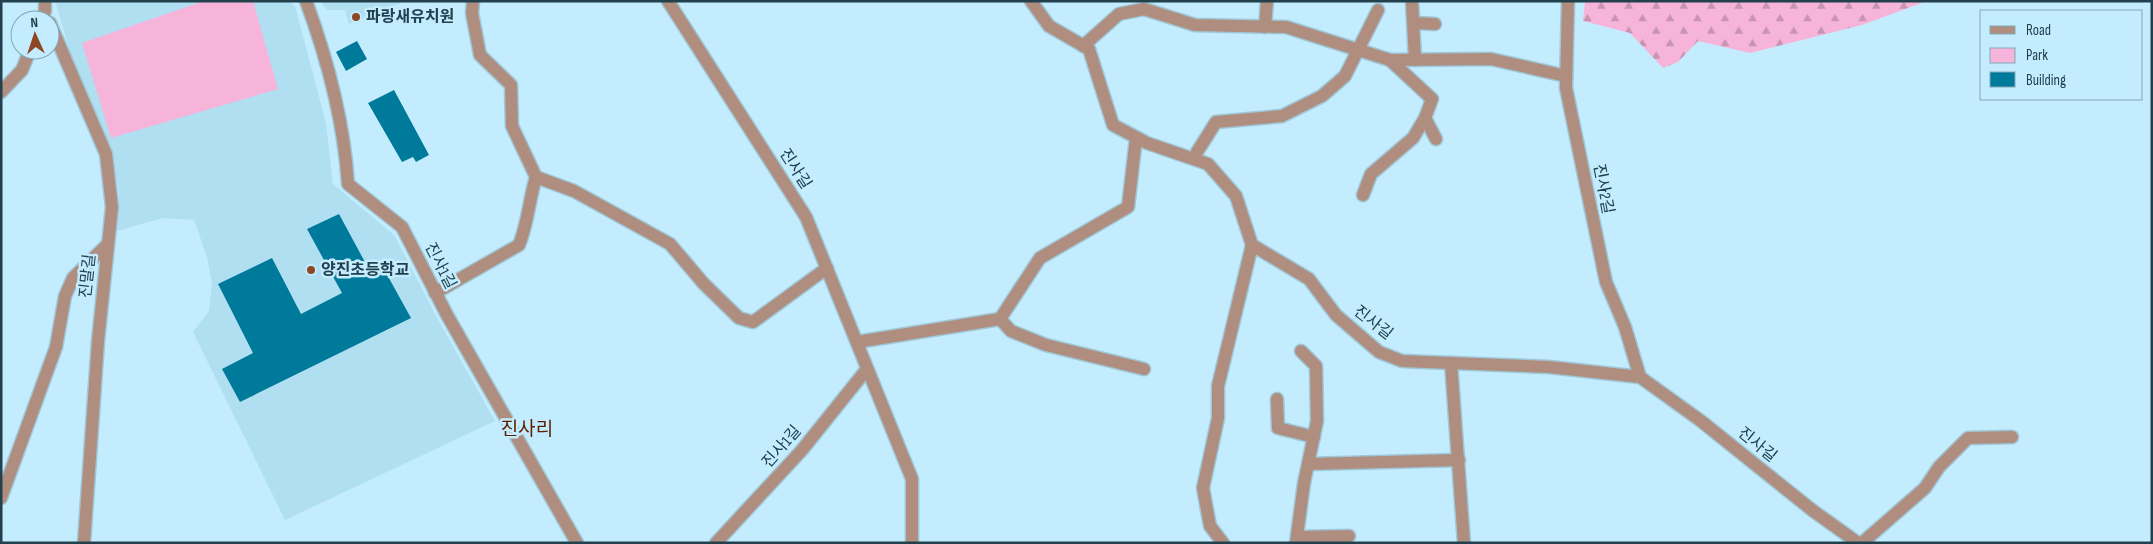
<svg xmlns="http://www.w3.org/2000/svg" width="2153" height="544" font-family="'Sofia Sans Condensed','Noto Sans KR',sans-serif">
  <defs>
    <pattern id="forest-firs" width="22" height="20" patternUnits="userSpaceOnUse" patternTransform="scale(1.25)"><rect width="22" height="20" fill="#f7b4da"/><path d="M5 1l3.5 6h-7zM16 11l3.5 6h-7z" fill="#c894b3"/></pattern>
  </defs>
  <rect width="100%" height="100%" fill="#c3edfe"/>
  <g fill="#b0dff2">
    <polygon points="55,1 289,1 295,6 326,123 333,184 395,236 435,314 495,421 285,520 193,332 209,311 212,284 207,257 194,220 163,218 117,231 119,193 112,153 73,62"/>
    <polygon points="320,1 403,1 403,2 349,24 345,10 327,10"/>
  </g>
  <polygon fill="url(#forest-firs)" points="1585,1 1927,1 1862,25 1750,53 1698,41 1678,62 1663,68 1630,33 1583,21"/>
  <polygon fill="#f7b4da" points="204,1 253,1 278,89 111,138 82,43"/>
  <g fill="#007a9a">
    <polygon points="357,41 367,59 346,71 336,52"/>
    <polygon points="394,90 429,155 416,162 413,157 402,162 368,103"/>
    <polygon points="339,214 373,277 385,271 411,318 240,402 222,369 253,353 218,284 272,258 301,314 342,293 307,229"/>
  </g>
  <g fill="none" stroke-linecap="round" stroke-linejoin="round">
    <defs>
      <g id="minor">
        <path d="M306 1C327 58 344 123 348 184L402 227 447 315 577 543"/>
        <polyline points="473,1 472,13 480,55 511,85 512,126 536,177 574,191 670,244 704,284 739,318 753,322 827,268"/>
        <polyline points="668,1 806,217 912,479 912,543"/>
        <polyline points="1031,1 1049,26 1089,49 1113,125 1147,143 1208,164 1236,196 1252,245 1309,279 1336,315 1379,352 1402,361 1549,367 1640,377 1701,421 1812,510 1858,543"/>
        <polyline points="1412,1 1415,60"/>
        <polyline points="1568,1 1566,88 1606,282 1625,327 1640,377"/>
        <polyline points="42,20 45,11 45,1"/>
        <polyline points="50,23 106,154 112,207 98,341 84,543"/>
        <polyline points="1414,23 1435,24"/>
        <polyline points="1265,27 1267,1"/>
        <polyline points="1083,46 1119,14 1144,9 1195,25 1286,27 1390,60 1491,59 1566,76"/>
        <polyline points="1,92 22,70 30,50"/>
        <polyline points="1425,118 1436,139"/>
        <polyline points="1195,159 1197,152 1216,122 1282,116 1322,96 1345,76 1378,10"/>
        <polyline points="1363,195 1371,174 1413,138 1425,118 1432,99 1390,60"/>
        <path d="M435 293 519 245C528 223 529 200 536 177"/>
        <polyline points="1000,319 1011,331 1046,345 1144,369"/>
        <polyline points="857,342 1000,319 1040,258 1128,207 1136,138"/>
        <polyline points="1451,363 1464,543"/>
        <polyline points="1277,399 1278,428 1314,437"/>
        <polyline points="1309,464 1459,460"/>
        <polyline points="1,498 56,347 65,296 73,278 108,244"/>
        <polyline points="1297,537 1349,536"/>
        <polyline points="716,543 802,450 867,369"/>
        <polyline points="1223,543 1210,526 1203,488 1218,418 1218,386 1252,245"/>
        <polyline points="1296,543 1304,483 1317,421 1316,366 1301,351"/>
        <polyline points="1862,543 1925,488 1939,467 1968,438 2012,437"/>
      </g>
    </defs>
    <use href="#minor" stroke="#a0c7d7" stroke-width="15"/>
    <use href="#minor" stroke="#af8e7f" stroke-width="12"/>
  </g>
  <g fill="#8e4624" stroke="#c3edfe" stroke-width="2">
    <circle cx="356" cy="17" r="5"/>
    <circle cx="311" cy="270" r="5"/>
  </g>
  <g text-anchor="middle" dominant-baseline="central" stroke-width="5" stroke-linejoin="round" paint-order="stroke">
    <g font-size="16" font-weight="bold" fill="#23414d" stroke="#c3edfe" text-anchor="start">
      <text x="366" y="17">파랑새유치원</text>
      <text x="321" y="270">양진초등학교</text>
    </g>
    <g font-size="16" fill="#23414d" stroke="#c3edfe">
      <text transform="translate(795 169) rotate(57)">진사길</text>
      <text transform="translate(1603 189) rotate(79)">진사2길</text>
      <text transform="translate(440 266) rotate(63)">진사1길</text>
      <text transform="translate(88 276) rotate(-84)">진말길</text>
      <text transform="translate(1373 323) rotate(38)">진사길</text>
      <text transform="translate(1757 445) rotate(39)">진사길</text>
      <text transform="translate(782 447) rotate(-49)">진사1길</text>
    </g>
    <g font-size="19" fill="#5e2000" stroke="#c3edfe">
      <text x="527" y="429">진사리</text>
    </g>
  </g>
  <rect width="2153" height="544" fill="none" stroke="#23414d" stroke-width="5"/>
  <rect x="1980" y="10" width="162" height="90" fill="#c3edfe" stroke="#83a8b7"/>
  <rect x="1990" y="26" width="25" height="8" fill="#af8e7f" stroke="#83a8b7"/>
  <text x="2026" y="35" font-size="15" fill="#23414d">Road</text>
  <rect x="1990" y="48" width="25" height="15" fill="#f7b4da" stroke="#83a8b7"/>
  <text x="2026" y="60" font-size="15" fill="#23414d">Park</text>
  <rect x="1990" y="72" width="25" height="15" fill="#007a9a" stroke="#83a8b7"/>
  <text x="2026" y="85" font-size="15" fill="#23414d">Building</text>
  <g transform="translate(35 35) rotate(357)"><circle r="24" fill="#c3edfe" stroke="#83a8b7"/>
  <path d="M0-4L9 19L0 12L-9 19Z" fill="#8e4624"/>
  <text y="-8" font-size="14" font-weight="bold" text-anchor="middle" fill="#23414d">N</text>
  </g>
</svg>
